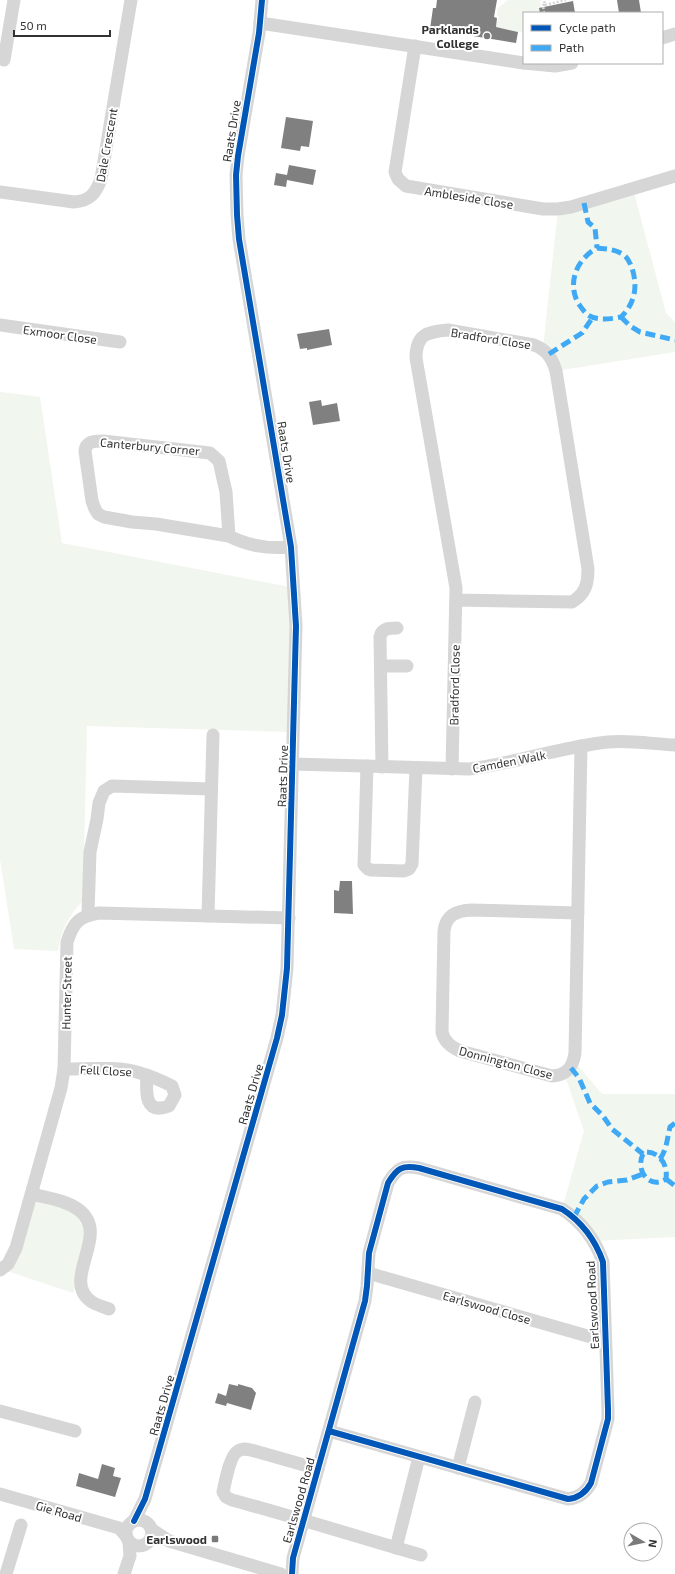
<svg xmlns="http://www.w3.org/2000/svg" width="675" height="1574" font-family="'Exo 2',sans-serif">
  <rect width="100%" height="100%" fill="#fff"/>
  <g fill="#f1f6ee">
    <polygon points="508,0 542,0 540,1 542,13 524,13 524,33 496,27 499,16 497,16 498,8"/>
    <polygon points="633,189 666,313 675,322 675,352 556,371 543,348 558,209"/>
    <path d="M0 392 40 397 62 543 295 588 292 732 87 726 83 901C68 916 61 930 58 951L14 949 0 859Z"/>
    <polygon points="574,1061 602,1094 675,1094 675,1237 594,1241 562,1209 584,1131 564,1073"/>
    <polygon points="32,1196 74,1209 91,1236 73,1293 7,1271"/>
  </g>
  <g fill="#808080">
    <polygon points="437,0 497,0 494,17 497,18 496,27 518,32 516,43 430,29 433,8 436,8"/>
    <polygon points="617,0 639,0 641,13 619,13"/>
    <polygon points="573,1 575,13 540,13 539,8"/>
    <polygon points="286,117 313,121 309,147 301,146 300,151 281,148"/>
    <polygon points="289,165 316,170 313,185 287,180 286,187 274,185 276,173 287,175"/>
    <polygon points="329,329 332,345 307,350 307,348 300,349 297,334"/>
    <polygon points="321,400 322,406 337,403 340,421 313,425 309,402"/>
    <polygon points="340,881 352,881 353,914 334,913 334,890 339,891"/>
    <polygon points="229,1384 238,1386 238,1384 252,1388 256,1393 251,1410 227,1403 226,1406 215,1403 218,1393 226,1396"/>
    <polygon points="102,1464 115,1468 113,1476 121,1478 115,1497 76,1486 79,1473 98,1479"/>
  </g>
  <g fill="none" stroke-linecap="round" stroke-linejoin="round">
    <g stroke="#d6d6d6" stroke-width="2.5" stroke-dasharray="2 2" stroke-linecap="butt">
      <polyline points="545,5 566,0"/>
      <polyline points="544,13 543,5 545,5 544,0"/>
    </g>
    <g stroke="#d6d6d6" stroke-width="13">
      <polyline points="260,23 524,63"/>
      <polyline points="662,38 675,34"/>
      <polyline points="415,46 395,172 398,179 406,186 543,209 558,209 571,207 675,176"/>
      <polyline points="4,60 14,0"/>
      <polyline points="524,63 555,66 572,63"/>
      <path d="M0 192 74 202C90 201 96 193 101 179L131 0"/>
      <polyline points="0,325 120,342"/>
      <path d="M229 536 226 492 219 461 210 453 103 441C94 441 86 441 85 451L92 501 95 509 98 514 104 517 132 522 156 524 229 536C248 546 270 549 291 547"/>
      <polyline points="381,666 407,666"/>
      <path d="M293 764 469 769C516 763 561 747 608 742 629 740 653 744 675 745"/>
      <polyline points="367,766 364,865 368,869 371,870 404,871 409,869 412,864 416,768"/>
      <path d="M382 767 380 637C382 628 389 628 397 628"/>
      <path d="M452 769 456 588 416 358C416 334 427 332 448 330L534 345C547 350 552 358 556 371L588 569C588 585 585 594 572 602L456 600"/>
      <path d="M578 913 471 910C456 911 446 915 444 931L442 1032C444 1042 451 1047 460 1051L552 1076C567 1075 573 1067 575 1053L581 746"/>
      <polyline points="88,914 90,852 97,819 99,803 104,791 112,786 211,789"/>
      <polyline points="208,916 213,735"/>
      <path d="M64 1069C86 1069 119 1066 140 1073 151 1076 162 1081 172 1086L175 1095 169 1106C144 1115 146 1092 147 1075"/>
      <path d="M32 1194C47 1198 66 1200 79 1210 112 1235 59 1280 92 1302 97 1305 103 1307 109 1309"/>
      <path d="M0 1270 8 1264 16 1248 61 1088 64 1069 67 942C73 923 79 916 99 913L289 918"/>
      <polyline points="368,1273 605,1341"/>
      <polyline points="0,1411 75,1431"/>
      <polyline points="458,1468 475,1402"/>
      <path d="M318 1469 251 1450C246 1449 242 1448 238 1451 230 1455 225 1483 223 1492L226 1497 232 1500C295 1517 358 1537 421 1555"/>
      <polyline points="0,1494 119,1528 126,1536"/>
      <circle cx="139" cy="1533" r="13"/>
      <polyline points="134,1521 145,1499 277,1038 282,1015 287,968 296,626 291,547 239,239 237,215 236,175 238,156 259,33 262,0"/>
      <polyline points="151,1529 169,1541 281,1574"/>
      <polyline points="396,1548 419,1457"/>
      <polyline points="6,1574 21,1525"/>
      <polyline points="124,1574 130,1556 129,1542"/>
      <path d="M292 1574 293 1558 365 1301 367 1286 369 1253 388 1183C397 1168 402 1165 419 1168L562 1209C582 1222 595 1239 603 1262L608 1409V1419L591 1483C586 1492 579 1498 568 1499L329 1431"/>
    </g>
    <g stroke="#3fa9f5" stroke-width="5" stroke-dasharray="10 5" stroke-linecap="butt">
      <polyline points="584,203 588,222 595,228 597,248"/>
      <path d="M597 248C606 249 615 249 624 255 628 258 630 263 632 268 638 287 635 303 621 317 611 319 597 321 588 315 584 312 581 307 578 303 567 282 577 259 597 248Z"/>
      <polyline points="621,317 630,326 640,332 675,340"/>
      <polyline points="549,354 582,333 593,317"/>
      <polyline points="571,1068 579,1078 590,1103 603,1116 612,1129 643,1154"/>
      <path d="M647 1152C661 1153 668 1166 666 1179 649 1190 635 1170 643 1154Z"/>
      <path d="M660 1159C667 1149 667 1139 670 1127L675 1123"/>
      <polyline points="666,1179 675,1186"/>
      <polyline points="574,1217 584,1199 597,1186 608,1182 627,1180 643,1174"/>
    </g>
    <defs>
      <g id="cycleway">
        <polyline points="134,1521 145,1499 277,1038 282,1015 287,968 296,626 291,547 239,239 237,215 236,175 238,156 259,33 262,0"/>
        <path d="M292 1574 293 1558 365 1301 367 1286 369 1253 388 1183C397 1168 402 1165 419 1168L562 1209C582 1222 595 1239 603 1262L608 1409V1419L591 1483C586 1492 579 1498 568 1499L329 1431"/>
      </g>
    </defs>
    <use href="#cycleway" stroke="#fff" stroke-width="8"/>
    <use href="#cycleway" stroke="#0057b8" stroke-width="6"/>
  </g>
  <g fill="#7a7a7a" stroke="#fff" stroke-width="1.5">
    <circle cx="487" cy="36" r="4"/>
    <rect x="211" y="1535" width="8" height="8" rx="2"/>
  </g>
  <g text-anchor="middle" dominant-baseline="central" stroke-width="4" stroke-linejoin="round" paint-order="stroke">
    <g font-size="12" font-weight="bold" fill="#323232" stroke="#fff" text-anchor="end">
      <text x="479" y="29">Parklands<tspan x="479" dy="14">College</tspan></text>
      <text x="207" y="1539">Earlswood</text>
    </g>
    <g font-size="12" fill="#323232" stroke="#fff">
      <text transform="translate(231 131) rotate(-81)">Raats Drive</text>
      <text transform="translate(106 145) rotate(-80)">Dale Crescent</text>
      <text transform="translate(469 197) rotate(9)">Ambleside Close</text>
      <text transform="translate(60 334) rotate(8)">Exmoor Close</text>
      <text transform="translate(491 338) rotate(9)">Bradford Close</text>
      <text transform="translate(150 446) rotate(5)">Canterbury Corner</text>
      <text transform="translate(287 452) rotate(81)">Raats Drive</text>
      <text transform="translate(454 685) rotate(-89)">Bradford Close</text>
      <text transform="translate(509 761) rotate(-11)">Camden Walk</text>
      <text transform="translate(282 776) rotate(-88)">Raats Drive</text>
      <text transform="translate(66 993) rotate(-89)">Hunter Street</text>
      <text transform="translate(506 1062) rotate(15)">Donnington Close</text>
      <text transform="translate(106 1070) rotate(3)">Fell Close</text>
      <text transform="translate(250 1094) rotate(-74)">Raats Drive</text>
      <text transform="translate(592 1305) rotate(-93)">Earlswood Road</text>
      <text transform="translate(487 1307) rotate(16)">Earlswood Close</text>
      <text transform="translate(161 1405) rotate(-74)">Raats Drive</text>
      <text transform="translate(298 1500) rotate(-74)">Earlswood Road</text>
      <text transform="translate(59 1511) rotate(16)">Gie Road</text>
    </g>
  </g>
  <rect x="523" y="12" width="140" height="52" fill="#ffffff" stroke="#adadad"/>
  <rect x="531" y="25" width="20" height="6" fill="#0057b8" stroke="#adadad"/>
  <text x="559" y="32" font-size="12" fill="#323232">Cycle path</text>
  <rect x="531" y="45" width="20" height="6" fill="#3fa9f5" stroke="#adadad"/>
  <text x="559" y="52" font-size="12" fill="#323232">Path</text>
  <g transform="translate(643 1542) rotate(99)"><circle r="19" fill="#ffffff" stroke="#adadad"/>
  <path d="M0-3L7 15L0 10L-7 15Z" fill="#7a7a7a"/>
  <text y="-6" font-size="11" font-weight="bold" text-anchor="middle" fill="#323232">N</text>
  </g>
  <path d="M14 30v6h96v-6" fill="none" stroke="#323232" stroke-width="2"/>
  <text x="20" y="30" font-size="12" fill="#323232" stroke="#ffffff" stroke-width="3" paint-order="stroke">50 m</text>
</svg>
